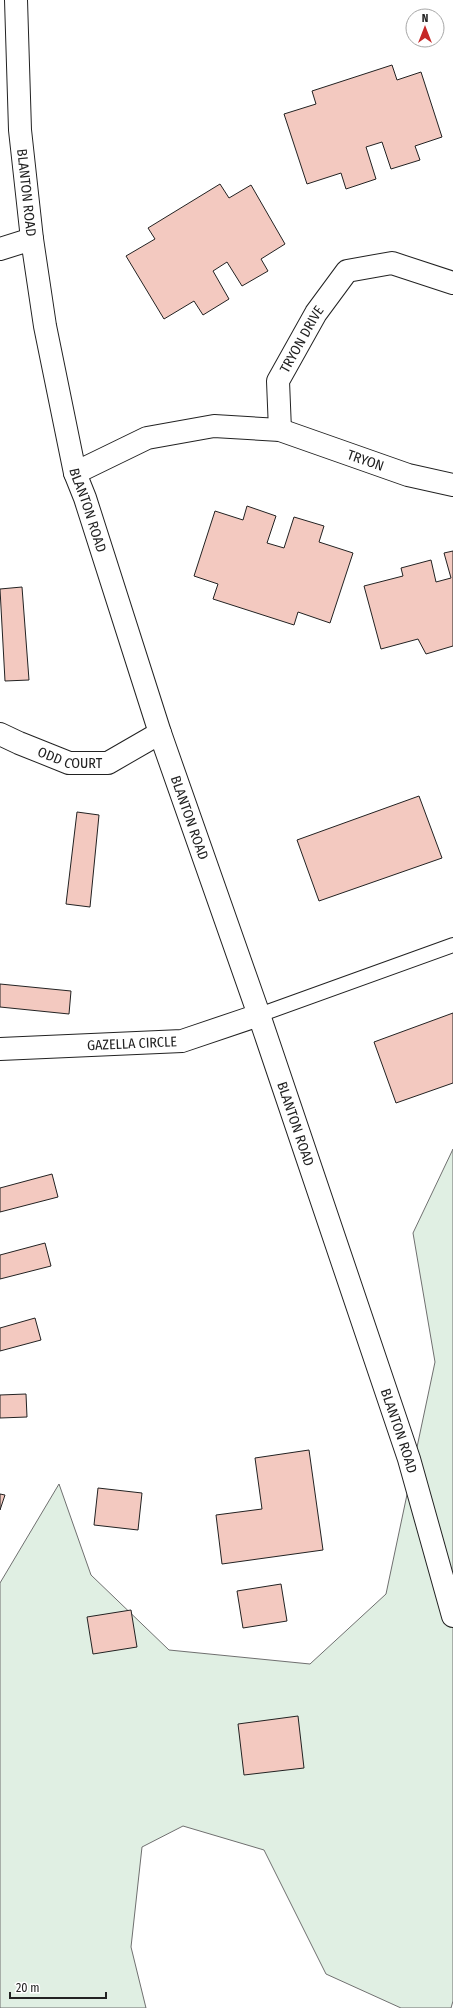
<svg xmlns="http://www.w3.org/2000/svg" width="453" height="2008" font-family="'Fira Sans Condensed',sans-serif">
  <rect width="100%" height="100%" fill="#fff"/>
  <polygon fill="#e0efe3" stroke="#6f6f6f" points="453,1149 453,2001 451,2008 401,2008 326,1974 264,1850 183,1826 142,1847 131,1947 146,2008 0,2008 0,1583 59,1484 91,1575 169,1650 310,1664 386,1594 435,1362 413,1233"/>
  <g fill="#f3c9c0" stroke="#222">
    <polygon points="392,65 397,80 421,72 442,137 415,146 420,160 391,169 382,142 366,147 376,179 346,189 341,173 307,184 284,114 316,104 312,91"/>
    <polygon points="220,184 229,198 251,185 285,244 261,259 268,271 242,286 227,262 213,271 229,299 203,315 194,301 164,319 126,256 155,239 148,228"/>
    <polygon points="247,506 276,516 267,543 284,548 294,517 324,526 319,542 353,553 330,623 298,612 294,625 213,599 218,584 194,576 215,511 243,520"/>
    <polygon points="453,551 453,646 426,654 418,639 381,649 364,586 403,576 401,568 431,560 436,582 451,578 444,553"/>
    <polygon points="22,587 29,680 5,681 0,589"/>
    <polygon points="419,796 442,858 319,901 297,840"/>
    <polygon points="77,812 99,815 90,907 66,904"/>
    <polygon points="0,984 71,991 69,1014 0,1007"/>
    <polygon points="453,1013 453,1083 396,1103 374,1042"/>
    <polygon points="52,1174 58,1197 0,1212 0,1188"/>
    <polygon points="45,1243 51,1266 0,1279 0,1255"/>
    <polygon points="35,1318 41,1340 0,1351 0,1328"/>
    <polygon points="26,1394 27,1417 0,1418 0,1395"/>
    <polygon points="309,1450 323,1550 222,1564 216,1515 262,1509 255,1458"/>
    <polygon points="98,1488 142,1493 138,1530 94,1525"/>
    <polygon points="0,1494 5,1495 0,1510"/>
    <polygon points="281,1584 287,1621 243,1628 237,1591"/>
    <polygon points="131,1610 137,1647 93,1654 87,1617"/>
    <polygon points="298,1716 304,1768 244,1775 238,1724"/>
  </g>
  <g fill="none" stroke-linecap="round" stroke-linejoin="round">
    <defs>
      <polyline id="lane" points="259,1015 453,945"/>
      <g id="street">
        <polyline points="0,249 32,239"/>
        <path id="s1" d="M280 430 278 381 316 313 347 271 392 263 453 283"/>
        <path id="s2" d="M75 473 147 438 214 426 280 430 408 475 453 485"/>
        <path id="s3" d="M0 734 19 743 69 763H108L160 733"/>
        <path id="s4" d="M0 1049 182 1041 259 1015"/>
      </g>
      <g id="secondary">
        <path id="s5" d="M16 0 20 130 32 239 45 326 75 473 85 498 160 733 259 1015 409 1459 453 1616"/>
      </g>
    </defs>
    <use href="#lane" stroke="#222" stroke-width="16"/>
    <use href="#street" stroke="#222" stroke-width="24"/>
    <use href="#secondary" stroke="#222" stroke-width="24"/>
    <use href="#lane" stroke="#fff" stroke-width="14"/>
    <use href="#street" stroke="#fff" stroke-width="22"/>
    <use href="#secondary" stroke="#fff" stroke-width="22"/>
  </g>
  <g text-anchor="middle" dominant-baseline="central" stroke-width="3" stroke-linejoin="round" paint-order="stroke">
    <g font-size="14" fill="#222" stroke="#fff">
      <text stroke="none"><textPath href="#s5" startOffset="193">BLANTON ROAD</textPath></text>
      <text stroke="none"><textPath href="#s1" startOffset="97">TRYON DRIVE</textPath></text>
      <text stroke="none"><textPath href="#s2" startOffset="305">TRYON</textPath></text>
      <text stroke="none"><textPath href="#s5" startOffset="517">BLANTON ROAD</textPath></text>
      <text stroke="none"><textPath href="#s3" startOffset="75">ODD COURT</textPath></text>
      <text stroke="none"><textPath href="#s5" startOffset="841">BLANTON ROAD</textPath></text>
      <text stroke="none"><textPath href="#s4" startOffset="132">GAZELLA CIRCLE</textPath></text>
      <text stroke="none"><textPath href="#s5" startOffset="1165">BLANTON ROAD</textPath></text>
      <text stroke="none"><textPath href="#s5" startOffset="1489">BLANTON ROAD</textPath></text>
    </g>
  </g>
  <g transform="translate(425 28)"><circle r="19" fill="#ffffff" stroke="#a7a7a7"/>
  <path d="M0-3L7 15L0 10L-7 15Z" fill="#c62828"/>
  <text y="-6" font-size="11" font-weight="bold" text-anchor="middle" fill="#222222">N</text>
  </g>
  <path d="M10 1992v6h96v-6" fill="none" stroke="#222222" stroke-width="2"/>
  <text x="16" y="1992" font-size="12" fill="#222222" stroke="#ffffff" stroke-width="3" paint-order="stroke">20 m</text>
</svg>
